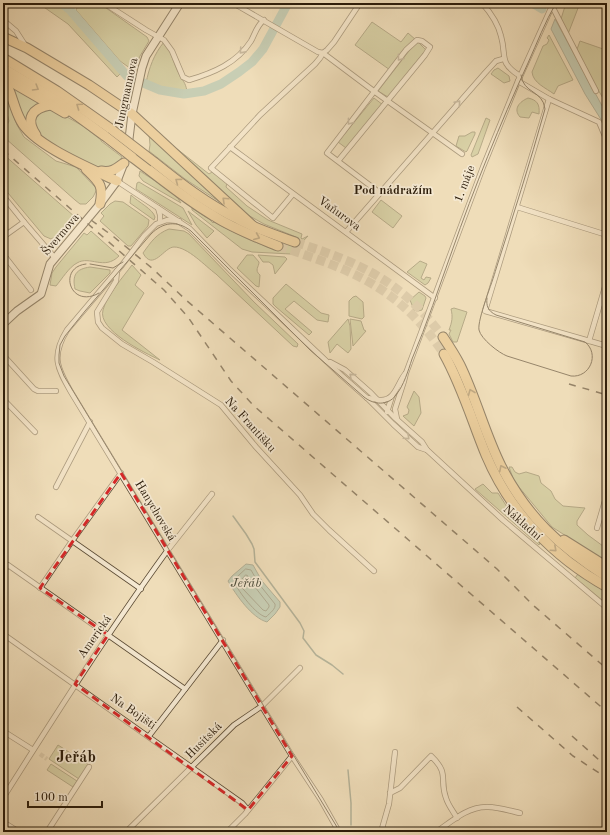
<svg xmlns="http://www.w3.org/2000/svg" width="610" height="835" font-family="'Old Standard TT',serif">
  <rect width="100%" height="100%" fill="#efddb9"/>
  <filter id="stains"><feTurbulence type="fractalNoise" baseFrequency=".005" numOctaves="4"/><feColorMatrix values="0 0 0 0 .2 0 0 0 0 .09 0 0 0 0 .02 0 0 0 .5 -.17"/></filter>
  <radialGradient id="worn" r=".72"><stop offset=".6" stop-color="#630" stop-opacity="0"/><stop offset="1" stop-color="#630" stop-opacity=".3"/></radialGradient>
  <g fill="#bdc08c" stroke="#746e4b">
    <polygon points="38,3 67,3 67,11 121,73 117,77 68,24"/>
    <polygon points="74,3 99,3 147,37 149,41 140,56 134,71 120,61 76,10 77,8"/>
    <polygon points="566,3 580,3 568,34 561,19"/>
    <polygon points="372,22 401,42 408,33 416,40 390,70 355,45"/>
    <path d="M549 35 573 80 558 86 554 94C546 88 533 83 532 72L543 46 547 44 549 40 547 38Z"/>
    <polygon points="580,41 606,50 607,49 607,105 576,52"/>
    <path d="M164 42C172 52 173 63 179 74 183 82 185 81 187 91 172 91 160 89 146 83 149 68 154 54 164 42Z"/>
    <polygon points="418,42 426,50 388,97 378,91 409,51"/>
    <polygon points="498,68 509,76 510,81 504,83 491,74 494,70"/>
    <polygon points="3,87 17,125 24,137 56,161 76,167 97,189 93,197 86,204 80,204 75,200 5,138 4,131 9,121 6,110 3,107"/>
    <path d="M15 88 39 103C30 109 28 114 26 125L14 92Z"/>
    <polygon points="374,98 383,105 346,148 338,142"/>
    <path d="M528 98C537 100 540 104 539 114L532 112 529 118 520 117C513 109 519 102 528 98Z"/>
    <polygon points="53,109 83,126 101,140 101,141 122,157 118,164 103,169 91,165 46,141 37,133 34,119 38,112"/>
    <polygon points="486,118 490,120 478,154 472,157 471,155"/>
    <polygon points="472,132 475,132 475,134 467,151 466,152 456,146 459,136 465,136"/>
    <polygon points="149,134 229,208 185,179 149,151 150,145"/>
    <polygon points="158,134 209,174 212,172 227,183 226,187 247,206 268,220 302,234 301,238 302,239 308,236 291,254 252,252 242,249 192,210 192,208 209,219 213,223 214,222 250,240 276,250 280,241 294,245 296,237 264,224 246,214"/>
    <polygon points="3,154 75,217 65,232 51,239 44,236 3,187"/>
    <path d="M140 171C151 179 175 191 181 203L143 181 139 176Z"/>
    <polygon points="139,182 183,208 192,225 136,189 137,183"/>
    <path d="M131 195C138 202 153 209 155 217L154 220 130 203Z"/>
    <polygon points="381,200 402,216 393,228 372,212"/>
    <polygon points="115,201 123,202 149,220 148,226 131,246 128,246 100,221 104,216 101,213 110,204"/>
    <polygon points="188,211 214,231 207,238 196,225"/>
    <path d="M169 229 184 231 189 234 254 302 298 344 297 347 293 346 216 274C205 266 188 247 174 247 164 247 153 272 143 253 151 242 156 234 169 229Z"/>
    <path d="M91 231 119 256C104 271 90 255 77 263 69 267 62 279 56 286L50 285 52 273 56 267 84 233 87 235Z"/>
    <path d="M247 255H253L259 262C259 267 254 270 260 275L259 287 256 286 237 268Z"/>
    <polygon points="258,255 285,257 287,259 275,274 273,265 269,262 263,262"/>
    <polygon points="420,261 427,264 421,278 424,280 426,277 431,278 428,283 425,285 407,272"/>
    <path d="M132 265 141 275 135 285 144 293 122 330 160 360C145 353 97 330 103 310 107 295 123 277 132 265Z"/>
    <path d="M90 267 110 270V273L90 293 80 291 75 289C72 275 76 269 90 267Z"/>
    <polygon points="286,284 321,313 329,315 328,322 317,320 294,301 285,309 312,332 309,335 276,307 273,304 273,298"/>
    <polygon points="419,292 425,296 426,298 422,310 418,311 414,310 410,300"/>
    <polygon points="356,296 363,302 364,317 362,319 349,316 349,301 353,297"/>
    <path d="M454 308 467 312 457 342H453L449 334 451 330H449C452 322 453 317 451 309Z"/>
    <polygon points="348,319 350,326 351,349 348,353 337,344 330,353 328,342"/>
    <polygon points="350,319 361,321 364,330 366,331 353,346"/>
    <polygon points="414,391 419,397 421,413 414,426 403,416 408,414 409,410 407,407"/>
    <polygon points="509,467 512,467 515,472 519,474 526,472 539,476 541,483 551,491 555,499 563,506 585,508 577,521 577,525 588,535 607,549 607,562 552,527 514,481"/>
    <polygon points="483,484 492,493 498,493 509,510 539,541 540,543 539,545 475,489"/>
    <polygon points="578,574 607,593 607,604 575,578"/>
    <polygon points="58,745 89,765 79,779 49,759"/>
    <polygon points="51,764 77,781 73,787 47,770"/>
  </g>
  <g fill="#9abcae" stroke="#6e7c6c">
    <polygon points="555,19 607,115 607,129 585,94 551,29"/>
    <path d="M246 564 253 565 262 581 280 602V607L275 614 267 622C252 618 236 595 228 581L232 576Z"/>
  </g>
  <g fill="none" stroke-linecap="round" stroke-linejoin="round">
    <g stroke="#626c5c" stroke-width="1">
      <path d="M246 569 251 570 259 584 275 604C276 609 270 613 266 617 256 615 239 592 234 582L235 579Z"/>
      <polygon points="246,575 248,576 255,587 269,605 269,607 266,611 263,610 243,589 240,582"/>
    </g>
    <g stroke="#6e7c6c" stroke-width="1.5">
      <polyline points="233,516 246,534 252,544 254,549 255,562 300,623 304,631 303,638 316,655 332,665 343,674"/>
      <polyline points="348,770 351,803 351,825"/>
    </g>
    <g stroke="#9abcae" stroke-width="9">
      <polyline points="61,3 70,10 127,76 160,90 184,94 204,91 221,84 239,72 252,62 263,49 288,3"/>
      <polyline points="532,3 542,9"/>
    </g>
    <polyline stroke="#c8b696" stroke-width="4.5" stroke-dasharray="4.5 2" stroke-linecap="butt" points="40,754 47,759"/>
    <g stroke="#c8b696" stroke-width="9" stroke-dasharray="9 4.5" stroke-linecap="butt">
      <path d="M295 242C360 263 401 280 443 337"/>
      <path d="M278 246C352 270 398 286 444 354"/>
    </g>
    <defs>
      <g id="street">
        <path d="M104 3 146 30 164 40 172 51 183 77 189 80C213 73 237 63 251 41 255 34 257 25 264 20"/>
        <polyline points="233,3 318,52 323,53 375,92 462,154"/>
        <path d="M482 3C490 12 498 23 501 36 507 57 498 62 520 76"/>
        <polyline points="546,3 552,6"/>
        <polyline points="552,6 596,91"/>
        <polyline points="3,20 16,31 25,45"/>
        <polyline points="518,81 549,99 599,122 607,141"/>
        <polyline points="549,99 485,311 607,346"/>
        <polyline points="230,147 435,298"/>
        <polyline points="338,161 425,55 430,47 422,41 417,40 406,50 327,153 380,193"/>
        <polyline points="117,181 190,229 230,270 341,375 367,398 393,424 418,447 427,450"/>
        <polyline points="293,194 273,218 211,168 260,115 315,64 320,58 323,53 327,50 334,42 360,3"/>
        <polyline points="3,196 24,222 55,258"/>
        <polyline points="517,207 607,235"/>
        <polyline points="158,208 160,215 160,222"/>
        <path d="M179 221 167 220 156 224 144 236 122 265 67 330C51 356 57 368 71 392L292 756 321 800 339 832"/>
        <polyline points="346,232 485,73 496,61 503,59"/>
        <polyline points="3,237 24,222"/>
        <polyline points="3,254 31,290"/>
        <polyline points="117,271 116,281 97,312 98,322 102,328 122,344 153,362 221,405 256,447 300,495 313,514 329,530 374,571"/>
        <polyline points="589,341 607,280"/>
        <polyline points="3,355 34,389 38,391 56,391"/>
        <polyline points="330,362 345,370 371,393 394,417 422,442 427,450 503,520 607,608"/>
        <path d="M367 398C371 398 375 400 380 400 395 401 397 384 405 374"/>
        <polyline points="3,399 35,432"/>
        <polyline points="387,412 392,396"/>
        <polyline points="397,419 395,409 404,381 406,373 483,167 518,81 552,6"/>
        <polyline points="56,487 90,422"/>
        <polyline points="38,517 141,589"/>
        <polyline points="597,528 607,494"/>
        <polyline points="3,572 8,565 185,689"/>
        <polyline points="40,588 72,541 121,473"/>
        <polyline points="3,634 242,803 248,810"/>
        <polyline points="3,731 33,750"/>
        <polyline points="149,736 223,640"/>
        <path d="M390 793 400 788 431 756C450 774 439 779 446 798 448 805 453 811 457 818"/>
        <path d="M3 798C56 714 109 631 167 551 182 532 197 513 212 494"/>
        <polyline points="3,822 19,832"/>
        <polyline points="47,832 89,767"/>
        <polyline points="126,832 234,725 262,706 300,668"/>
        <polyline points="227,832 245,814 292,756"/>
        <polyline points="381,832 389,804 395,752"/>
        <path d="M436 832C451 822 467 807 486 807 496 806 510 811 520 813"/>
      </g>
      <g id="secondary">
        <polyline points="128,147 132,114 142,68 146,56 180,3"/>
        <polyline points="3,324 17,311 41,294 50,264 100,204 117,181 124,163"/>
      </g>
      <g id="highway">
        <polyline points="3,37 27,48 89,85 132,114 254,227"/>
        <polyline points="3,58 57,91 111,129"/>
        <polyline points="3,68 53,98 105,136"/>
        <polyline points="3,77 65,113"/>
        <path d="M3 78C12 91 13 107 21 121 33 145 92 169 117 181"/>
        <path d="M36 135C25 119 32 108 50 105"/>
        <path d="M132 157C159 177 185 199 214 216 234 229 256 237 278 246"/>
        <path d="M154 162C180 183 207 204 238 219 256 229 276 235 295 242"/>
        <path d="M86 169C99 182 104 185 100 204"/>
        <path d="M101 171C111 173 116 169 124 163"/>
        <path d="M443 337C449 346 455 355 460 365 476 398 485 434 501 466 527 517 560 547 607 577"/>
        <path d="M444 354C462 386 472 421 486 455 510 512 553 557 607 587"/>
        <polyline points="564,540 607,567"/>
      </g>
    </defs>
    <use href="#street" stroke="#5c4c36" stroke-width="6"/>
    <use href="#secondary" stroke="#2b1c0a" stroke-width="9"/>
    <use href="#highway" stroke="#2b1c0a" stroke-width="11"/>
    <use href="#street" stroke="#f5e9d2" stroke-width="4.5"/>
    <use href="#secondary" stroke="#f5e9d2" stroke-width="7"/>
    <use href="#highway" stroke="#e8be7c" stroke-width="9"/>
    <g stroke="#2b1c0a" stroke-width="1">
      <path d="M86 264C57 267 70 310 99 293"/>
      <polyline points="90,264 113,268 123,262"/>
      <path d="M487 298C486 306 488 311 496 315L585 342C600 354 590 378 571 376L507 356C499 353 481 339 479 330 477 320 493 281 496 269 513 216 530 163 545 109 543 90 523 94 521 75"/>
      <path d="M340 832 64 376 59 363V355L60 345 65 336 85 311 151 234C163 222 177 220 191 231L310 350 364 397C374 405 388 406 396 395 404 385 408 371 412 359 427 324 439 287 452 251 474 188 500 124 528 63 537 43 545 22 556 3"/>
    </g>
    <g stroke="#2b1c0a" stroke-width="1.5" stroke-dasharray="7 7" stroke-linecap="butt">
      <polyline points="3,150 164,290 188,317 231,381 254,406 607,712"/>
      <polyline points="91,220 114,237 153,269 186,300 497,569 534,606 607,669"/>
      <polyline points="569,384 607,395"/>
      <polyline points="517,707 573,756 607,778"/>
      <polyline points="572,736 607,767"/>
    </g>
    <defs>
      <g id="highway-bridge">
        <polyline points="111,129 154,162"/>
        <polyline points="105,136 132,157"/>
      </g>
    </defs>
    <use href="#highway-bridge" stroke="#2b1c0a" stroke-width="11" stroke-linecap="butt"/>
    <use href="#highway-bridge" stroke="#e8be7c" stroke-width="9"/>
  </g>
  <defs><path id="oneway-chevron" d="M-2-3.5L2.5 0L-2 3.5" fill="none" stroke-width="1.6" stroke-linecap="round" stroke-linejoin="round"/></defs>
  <g stroke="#9a8d78">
    <use href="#oneway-chevron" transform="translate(242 51) rotate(132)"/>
    <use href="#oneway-chevron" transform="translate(400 58) rotate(127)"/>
    <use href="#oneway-chevron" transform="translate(458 103) rotate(-49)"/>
    <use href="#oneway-chevron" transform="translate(350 122) rotate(128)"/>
    <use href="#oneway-chevron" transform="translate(352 376) rotate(-139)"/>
    <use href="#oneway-chevron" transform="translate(407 437) rotate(42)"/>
  </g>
  <g stroke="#8a6d43">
    <use href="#oneway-chevron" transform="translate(36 88) rotate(31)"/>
    <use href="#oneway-chevron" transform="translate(79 106) rotate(-145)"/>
    <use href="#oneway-chevron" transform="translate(178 181) rotate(-143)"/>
    <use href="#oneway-chevron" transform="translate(225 200) rotate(-137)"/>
    <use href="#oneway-chevron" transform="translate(257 237) rotate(23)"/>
    <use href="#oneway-chevron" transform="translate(471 392) rotate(-112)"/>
    <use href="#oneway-chevron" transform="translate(502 468) rotate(-117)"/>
    <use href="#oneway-chevron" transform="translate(554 549) rotate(42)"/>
  </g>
  <path d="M0 0H610V835H0ZM121 473 292 756 248 810 75 684 108 635 40 588Z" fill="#efddb9" fill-opacity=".55" fill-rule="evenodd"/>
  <path fill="none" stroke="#d62828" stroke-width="3" stroke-dasharray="8 5" stroke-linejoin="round" d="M121 473 292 756 248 810 75 684 108 635 40 588Z"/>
  <g text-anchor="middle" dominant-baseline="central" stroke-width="3.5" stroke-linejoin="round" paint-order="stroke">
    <g font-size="12" fill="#2b1c0a" stroke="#f5e9d2">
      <text transform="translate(127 93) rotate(-78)">Jungmannova</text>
      <text transform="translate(465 184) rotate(-69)">1. máje</text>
      <text transform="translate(339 214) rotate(36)">Vaňurova</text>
      <text transform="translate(61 235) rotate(-50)">Švermova</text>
      <text transform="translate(250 425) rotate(48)">Na Františku</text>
      <text transform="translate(155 511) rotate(59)">Hanychovská</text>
      <text transform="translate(522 523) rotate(41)">Nákladní</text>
      <text transform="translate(95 637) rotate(-55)">Americká</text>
      <text transform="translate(133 712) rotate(35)">Na Bojišti</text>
      <text transform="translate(204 741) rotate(-45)">Husitská</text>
    </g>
    <g font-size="13" font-weight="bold" fill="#2b1c0a" stroke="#f5e9d2">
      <text x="393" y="190">Pod nádražím</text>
    </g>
    <g font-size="13" font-style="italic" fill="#4c4c3b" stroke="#f5e9d2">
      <text x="246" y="583">Jeřáb</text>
    </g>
    <g font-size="16" font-weight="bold" fill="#2b1c0a" stroke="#f5e9d2">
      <text x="76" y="758">Jeřáb</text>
    </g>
  </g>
  <rect width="610" height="835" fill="none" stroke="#efddb9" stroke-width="16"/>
  <rect x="4" y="4" width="602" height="827" fill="none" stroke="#2b1c0a" stroke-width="2"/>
  <rect x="8" y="8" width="594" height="819" fill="none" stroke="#2b1c0a"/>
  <path d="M28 801v6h74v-6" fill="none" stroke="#2b1c0a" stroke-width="2"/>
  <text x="34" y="801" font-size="12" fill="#2b1c0a" stroke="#f5e9d2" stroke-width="3" paint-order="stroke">100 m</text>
  <rect width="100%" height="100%" filter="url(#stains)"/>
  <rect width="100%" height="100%" fill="url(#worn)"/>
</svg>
